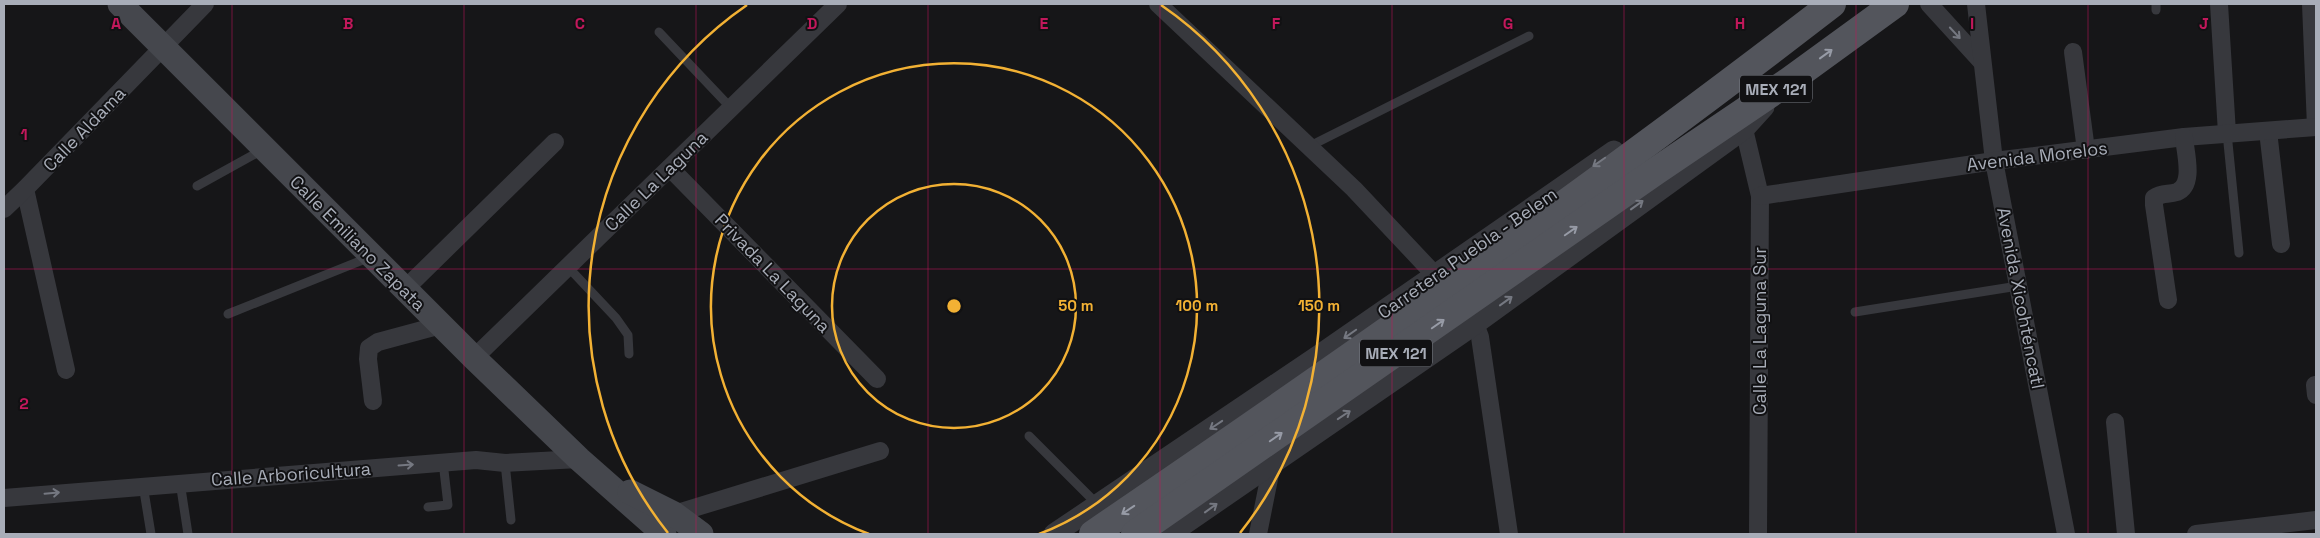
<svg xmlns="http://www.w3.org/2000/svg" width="2320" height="538" font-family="'Space Grotesk',sans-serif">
  <rect width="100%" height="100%" fill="#161618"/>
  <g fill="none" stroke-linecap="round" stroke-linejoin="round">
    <g stroke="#37383d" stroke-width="9">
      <polyline points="2156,10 2156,4"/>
      <polyline points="659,32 731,108"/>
      <polyline points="2227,133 2239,253"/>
      <polyline points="1308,147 1529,36"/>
      <polyline points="197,186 264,149"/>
      <polyline points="568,267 616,318 628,335 629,354"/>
      <polyline points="1855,312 2018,286"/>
      <polyline points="228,314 370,257"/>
      <polyline points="1029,436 1098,505"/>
      <polyline points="505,463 511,520"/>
      <polyline points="180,482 188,534"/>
      <polyline points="143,485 151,534"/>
      <polyline points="428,507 448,505 443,462"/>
    </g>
    <g stroke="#37383d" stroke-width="18">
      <polyline points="1158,4 1354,189 1435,275"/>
      <polyline points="1929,4 1981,61"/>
      <polyline points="1976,4 1994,161 2066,534"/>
      <polyline points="2219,4 2227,133"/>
      <polyline points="2311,4 2316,127"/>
      <polyline points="2073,52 2086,150"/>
      <polyline points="1744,129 1760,196 1758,534"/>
      <polyline points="2268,131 2281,244"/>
      <polyline points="670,168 877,379"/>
      <polyline points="25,189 66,370"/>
      <polyline points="1760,196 1994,161 2184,137 2316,127"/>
      <polyline points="4,209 25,189 205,4"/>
      <polyline points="405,289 555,142"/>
      <path d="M2168 300 2154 205V198C2162 192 2168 195 2177 192 2195 185 2185 152 2184 137"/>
      <polyline points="1475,324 1480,337 1509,534"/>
      <polyline points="474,358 838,4"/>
      <polyline points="2315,385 2316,395"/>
      <polyline points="373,401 368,359 369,348 378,342 441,325"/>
      <polyline points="2115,422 2126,534"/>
      <polyline points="4,498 476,460 505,463 579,459"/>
      <polyline points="674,514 880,451"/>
      <polyline points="1258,534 1272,464"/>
      <polyline points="2196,534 2316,520"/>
    </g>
    <g stroke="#37383d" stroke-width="21">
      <polyline points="1054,534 1321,354 1614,151"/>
      <polyline points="1170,534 1475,324 1744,129 1764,107"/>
    </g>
    <g stroke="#45474d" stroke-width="25">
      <polyline points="120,4 474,358 579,459 664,534"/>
      <polyline points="630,492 674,514 701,534"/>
    </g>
    <g stroke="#53555c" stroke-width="28">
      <path d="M1093 534C1344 363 1592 189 1832 4"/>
      <polyline points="1135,534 1656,171 1789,81 1895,4"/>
    </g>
  </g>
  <defs><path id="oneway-shaft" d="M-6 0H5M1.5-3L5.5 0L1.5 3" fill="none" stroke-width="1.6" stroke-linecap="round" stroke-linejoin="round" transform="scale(1.25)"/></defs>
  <g stroke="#757881">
    <use href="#oneway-shaft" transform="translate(1955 33) rotate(47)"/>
    <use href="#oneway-shaft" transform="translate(1599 162) rotate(145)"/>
    <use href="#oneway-shaft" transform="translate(1637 205) rotate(-36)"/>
    <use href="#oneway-shaft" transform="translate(1506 301) rotate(-36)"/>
    <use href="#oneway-shaft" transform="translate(1350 334) rotate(145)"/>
    <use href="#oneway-shaft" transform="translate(1344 415) rotate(-34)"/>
    <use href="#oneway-shaft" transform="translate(1216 425) rotate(146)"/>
    <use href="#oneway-shaft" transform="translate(406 465) rotate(-4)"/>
    <use href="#oneway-shaft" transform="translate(52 493) rotate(-5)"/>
    <use href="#oneway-shaft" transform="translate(1211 508) rotate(-36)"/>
  </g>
  <g stroke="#979ba6">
    <use href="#oneway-shaft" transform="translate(1826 54) rotate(-36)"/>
    <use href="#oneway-shaft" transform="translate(1571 231) rotate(-35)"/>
    <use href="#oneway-shaft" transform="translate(1438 324) rotate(-35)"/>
    <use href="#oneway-shaft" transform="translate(1276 437) rotate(-35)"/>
    <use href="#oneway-shaft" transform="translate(1128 510) rotate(146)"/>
  </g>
  <path fill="none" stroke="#c2185b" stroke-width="1" stroke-opacity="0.55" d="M232 4V534M464 4V534M696 4V534M928 4V534M1160 4V534M1392 4V534M1624 4V534M1856 4V534M2088 4V534M4 269H2316"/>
  <g fill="none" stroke="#f2b134" stroke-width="2.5">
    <circle cx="954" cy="306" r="122"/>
    <path d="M869 534A243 243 0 1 1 1039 534"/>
    <path d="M668 533A365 365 0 0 1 747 5M1161 5A365 365 0 0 1 1240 533"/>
  </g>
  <g text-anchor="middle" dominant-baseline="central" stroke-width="4" stroke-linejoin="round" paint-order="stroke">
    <g fill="#111113" stroke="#7b7e86" stroke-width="1">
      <rect x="1740" y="75.5" width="72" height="27" rx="4"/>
      <rect x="1360" y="339.5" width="72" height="27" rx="4"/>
    </g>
    <g font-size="16" font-weight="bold" fill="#a8adb8">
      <text x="1776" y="89">MEX 121</text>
      <text x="1396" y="353">MEX 121</text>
    </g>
    <g font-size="18" fill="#a8adb8" stroke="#111113">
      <text transform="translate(84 129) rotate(-46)">Calle Aldama</text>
      <text transform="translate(2037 156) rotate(-7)">Avenida Morelos</text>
      <text transform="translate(656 181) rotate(-44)">Calle La Laguna</text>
      <text transform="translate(358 243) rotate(45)">Calle Emiliano Zapata</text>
      <text transform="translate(1467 253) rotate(-35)">Carretera Puebla - Belem</text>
      <text transform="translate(773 273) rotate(46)">Privada La Laguna</text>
      <text transform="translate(2021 298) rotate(79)">Avenida Xicohténcatl</text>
      <text transform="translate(1759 331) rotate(-90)">Calle La Laguna Sur</text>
      <text transform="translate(291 474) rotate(-4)">Calle Arboricultura</text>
    </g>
  </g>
  <g font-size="16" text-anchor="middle" font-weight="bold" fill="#c2185b" stroke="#111113" stroke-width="4" stroke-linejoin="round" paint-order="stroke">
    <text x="116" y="29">A</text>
    <text x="348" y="29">B</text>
    <text x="580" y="29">C</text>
    <text x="812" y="29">D</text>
    <text x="1044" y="29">E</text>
    <text x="1276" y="29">F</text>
    <text x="1508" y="29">G</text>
    <text x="1740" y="29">H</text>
    <text x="1972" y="29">I</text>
    <text x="2204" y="29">J</text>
    <text x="24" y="140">1</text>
    <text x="24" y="409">2</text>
  </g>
  <circle cx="954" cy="306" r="8" fill="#f2b134" stroke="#111113" stroke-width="2.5"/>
  <g font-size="15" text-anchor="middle" font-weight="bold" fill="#f2b134" stroke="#111113" stroke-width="4" stroke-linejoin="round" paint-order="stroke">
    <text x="1076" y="311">50 m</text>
    <text x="1197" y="311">100 m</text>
    <text x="1319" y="311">150 m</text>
  </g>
  <rect width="2320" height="538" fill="none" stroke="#a8adb8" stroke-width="10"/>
</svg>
